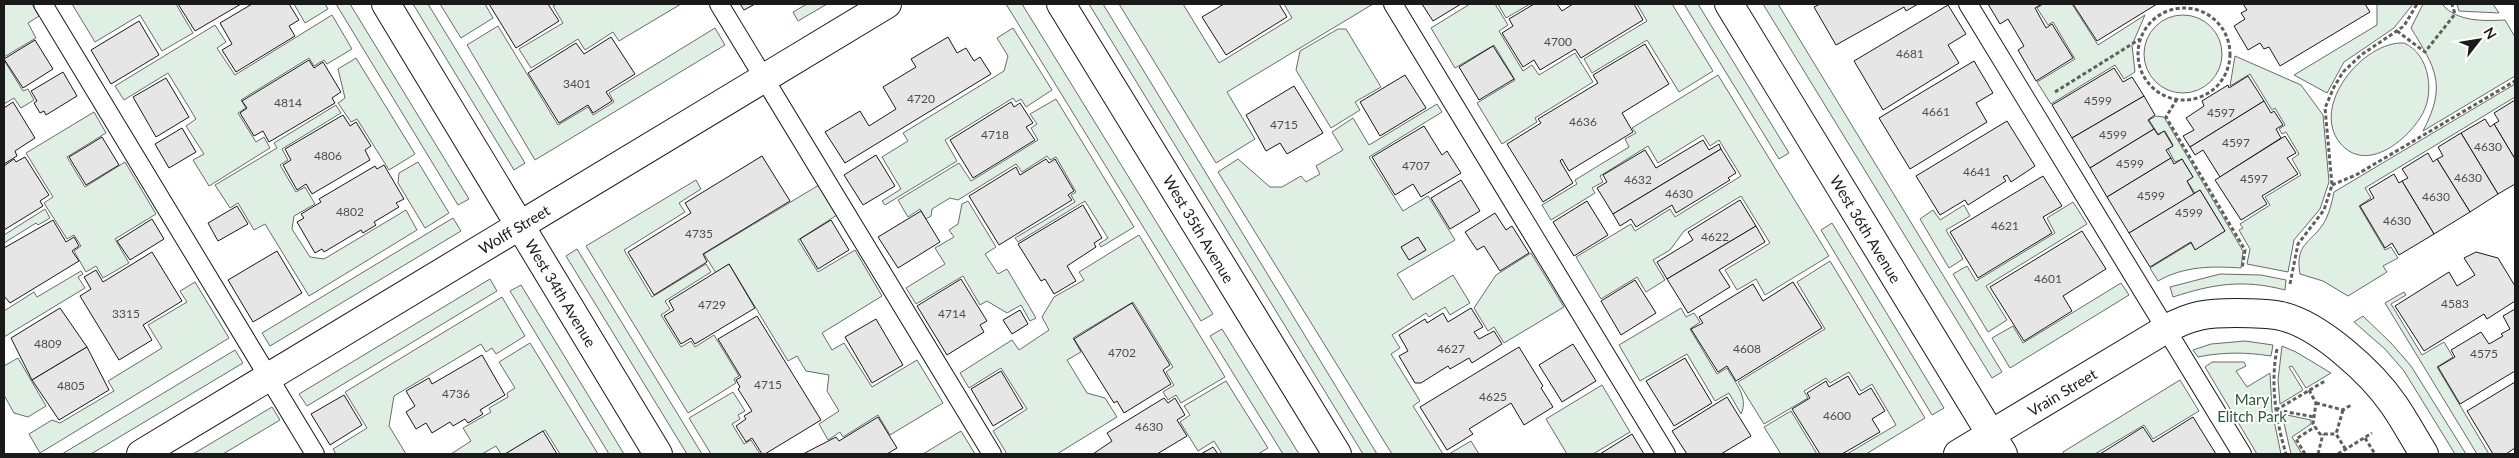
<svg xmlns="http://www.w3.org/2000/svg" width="2519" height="458" font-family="Lato,sans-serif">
  <rect width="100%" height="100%" fill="#fff"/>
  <g fill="#e0efe3" stroke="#6a6a6a">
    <polygon points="4,4 32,4 39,16 28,23 36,38 4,57"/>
    <polygon points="72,4 176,4 193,33 162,51 140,15 95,42"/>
    <polygon points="294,4 325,4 328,9 305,23"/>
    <polygon points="336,4 350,4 469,199 458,205"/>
    <polygon points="413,4 428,4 525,163 514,170"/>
    <polygon points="440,4 485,4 493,18 461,38"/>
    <polygon points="557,4 681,4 619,41 613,32 585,50 578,39 531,68 519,49 563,23 553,6"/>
    <polygon points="807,4 827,4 798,21 793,12"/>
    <polygon points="1006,4 1022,4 1213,314 1201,321"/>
    <polygon points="1089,4 1103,4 1377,454 1363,454"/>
    <polygon points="1119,4 1183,4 1219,63 1292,18 1284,4 1373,4 1227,92 1255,139 1216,163"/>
    <polygon points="1470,4 1495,4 1508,25 1499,31 1523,71 1532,65 1539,75 1575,53 1593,82 1535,118 1537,122 1502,144 1477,103 1515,80 1494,45 1455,68 1431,28"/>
    <polygon points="1498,4 1530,4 1506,18"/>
    <polygon points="1637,4 1672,4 1713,71 1679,92 1647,40 1592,73 1584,59 1647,21"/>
    <polygon points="1684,4 1698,4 1789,153 1779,159"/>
    <polygon points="1763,4 1778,4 2002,372 1992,378"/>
    <polygon points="2043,4 2072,4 2098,45 2145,15 2132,45 2135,72 2124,79 2115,65 2051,104 2037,82 2075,59 2053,22 2048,25 2037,8"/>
    <polygon points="2377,4 2413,4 2394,28 2344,62 2327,93 2294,75 2377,25"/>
    <path d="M2423 4H2442C2457 22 2483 21 2505 20L2515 37V76L2423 131C2447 85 2436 69 2411 28Z"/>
    <polygon points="2457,4 2493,4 2499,13 2459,11"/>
    <circle cx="2183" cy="54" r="39"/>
    <polygon points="332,15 352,49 327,64 324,60 314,66 309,58 241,100 246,108 238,113 256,142 264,137 270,148 209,186 193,160 204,154 186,126 196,119 168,73 124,100 115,86 215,25 226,42 217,48 235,75"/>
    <polygon points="498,26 558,125 588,107 593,115 614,102 609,93 715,28 725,45 535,160 467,45"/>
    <polygon points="1013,28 1052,90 1026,107 1021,99 1016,102 1013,98 945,140 957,161 885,205 882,201 901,189 882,157 908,141 903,133 1004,71 1008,56 997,38"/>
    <polygon points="1338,29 1346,29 1381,87 1355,102 1360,110 1331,128 1296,70 1300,51"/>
    <path d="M2404 43C2430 54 2436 95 2420 118 2404 143 2365 173 2340 143 2310 106 2363 41 2404 43Z"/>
    <polygon points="2235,56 2301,85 2323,115 2329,182 2320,209 2294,240 2288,272 2247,264 2250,249 2239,230 2243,228 2240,224 2270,205 2265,197 2301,175 2292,159 2299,154 2286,132 2282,134 2279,129 2285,125 2275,108 2272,110 2250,74 2230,86"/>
    <polygon points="356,58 415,154 389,170 357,119 351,122 338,103 345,98 338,69"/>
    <polygon points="4,60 23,91 28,89 34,100 21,108 14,98 4,104"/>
    <polygon points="1718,75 1829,256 1765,295 1756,279 1737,290 1725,270 1770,243 1741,196 1684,231 1670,250 1653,260 1665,280 1646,292 1637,277 1601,299 1576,257 1631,224 1635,231 1670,209 1675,217 1741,176 1719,140 1710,146 1703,135 1658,163 1648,146 1600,176 1603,182 1592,188 1595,193 1551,220 1542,205 1577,184 1575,180 1629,147 1625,139 1636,133 1632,128"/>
    <path d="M2515 84V97L2365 188 2371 198 2359 206 2385 250 2391 247 2398 258 2383 266 2387 272 2348 296 2323 281 2300 274C2294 241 2314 243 2326 219 2330 211 2332 201 2334 192Z"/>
    <polygon points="1056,99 1134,227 1101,247 1099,244 1108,238 1085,201 1018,242 1015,238 1075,202 1071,195 1076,192 1056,157 1050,160 1047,156 1022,172 1016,164 958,200 950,198 932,209 931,216 926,219 920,209 908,217 898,200 959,163 971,181 1038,140 1031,128 1037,124 1030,114"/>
    <polygon points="1437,104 1442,112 1369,157 1403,211 1428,196 1455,240 1397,274 1413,300 1453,275 1470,303 1450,315 1445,307 1429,317 1426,313 1392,335 1400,348 1391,354 1420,401 1413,406 1443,454 1392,454 1218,172 1238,159 1270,187 1282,187 1301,176 1306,182 1320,174 1316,166 1343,150 1332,132 1353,118 1369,145"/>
    <polygon points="336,105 341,113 282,149 288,160 280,165 296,192 305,187 315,204 294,216 292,229 310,257 324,259 406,210 417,230 309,296 265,224 254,230 238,203 230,208 215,185 277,148 274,143"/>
    <polygon points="94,112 106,133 67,157 85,187 125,162 156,214 115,239 129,263 103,278 96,266 86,272 74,251 81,246 74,235 67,239 44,203 53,197 26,153"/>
    <path d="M2156 116 2164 117 2243 251 2241 268C2212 266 2184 266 2158 281L2150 268 2191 243 2195 249 2225 231 2200 190 2195 193 2187 181 2193 177 2182 159 2175 162 2168 149 2173 145 2165 131 2158 134 2149 120Z"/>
    <polygon points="418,162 449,213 425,228 398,183 399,173"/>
    <polygon points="696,180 701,189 679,203 685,212 624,250 652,297 706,264 711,272 665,301 670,309 661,315 681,347 691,341 695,347 714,335 739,376 734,379 736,383 688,413 586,246"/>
    <polygon points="819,185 837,215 798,240 818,272 855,250 882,296 822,333 832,350 844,343 872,387 917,360 943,403 890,435 878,415 843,437 840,432 828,440 819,424 839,411 827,391 829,375 806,371 797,356 788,361 729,264 716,273 704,254"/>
    <polygon points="968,201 996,247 985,254 998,274 1007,269 1036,318 1030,321 1021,305 1007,313 987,301 980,305 963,276 916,304 906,288 945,264 935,248 954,237 949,230 958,224 962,204"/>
    <polygon points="2073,202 2087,224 1986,286 2007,320 1988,332 1953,274 1967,266 1976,281 2055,233 2047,218"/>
    <polygon points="1964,205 1970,216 1946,230 1963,259 1949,268 1920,219 1933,210 1940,220"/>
    <polygon points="45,209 50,218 38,225 36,223 4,243 4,235"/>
    <polygon points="453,218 461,231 270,346 262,333"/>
    <polygon points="1832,223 1944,408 1932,415 1821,230"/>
    <polygon points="1139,235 1225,377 1181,403 1176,395 1168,400 1163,392 1174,385 1166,372 1173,367 1133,302 1073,338 1081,352 1067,360 1087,393 1105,398 1117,417 1057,454 1007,454 993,431 1027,409 1001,368 969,388 960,373 1012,340 1019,350 1049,330 1042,317 1054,297 1084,280 1079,272"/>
    <polygon points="577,249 702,454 687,454 566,256"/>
    <polygon points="1531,253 1564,307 1504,343 1494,327 1488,331 1474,308 1496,275"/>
    <polygon points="1830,261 1925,418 1866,454 1847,454 1896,425 1872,384 1861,391 1849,372 1830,383 1826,378 1804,391 1808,398 1764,424 1738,382 1825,329 1797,282"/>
    <polygon points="81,271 83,274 78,277 85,288 4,337 4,311 34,292 37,297"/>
    <path d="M2220 274 2261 275 2286 280 2285 290C2243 279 2213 284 2173 297L2170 287Z"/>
    <polygon points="490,279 497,291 307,406 299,394"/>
    <polygon points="195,282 229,338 40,453 29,434 52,420 60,423 114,391 108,381 162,348 148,325 187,302 180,291"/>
    <polygon points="2121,283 2129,295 2010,368 1992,338 2013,326 2023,343"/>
    <polygon points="521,285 624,454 609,454 510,291"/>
    <polygon points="2404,292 2406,295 2391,304 2422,355 2444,342 2453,357 2437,367 2489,454 2477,454 2385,303"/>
    <polygon points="502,297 525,336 496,354 492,348 486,352 481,344 394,396 389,426 406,454 336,454 333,449 367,428 345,392"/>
    <path d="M1681 308 1686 317 1694 313 1700 322 1690 329 1717 374 1727 368C1735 383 1749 397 1741 414L1729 393 1715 401 1687 354 1640 381 1619 345Z"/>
    <polygon points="2363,316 2391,343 2411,366 2466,454 2455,454 2404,371 2385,349 2354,322"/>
    <polygon points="1222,329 1299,454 1283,454 1210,336"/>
    <path d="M2245 341 2273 345 2271 356C2246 352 2222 352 2198 357L2193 350 2211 344Z"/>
    <polygon points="530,343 598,454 560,454 545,430 506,454 501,454 496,446 482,454 451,454 471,441 463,428 491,412 489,408 508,397 507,393 515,388 499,362"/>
    <polygon points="2282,346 2296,352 2331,373 2306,388 2292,366 2289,367 2303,390 2280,404 2278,380"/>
    <polygon points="235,350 243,363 91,454 62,454"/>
    <polygon points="18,358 46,406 28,417 14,413 4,395 4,366"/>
    <polygon points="2212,362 2244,362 2246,366 2236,371 2247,387 2270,373 2272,411 2281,454 2257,454 2205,367"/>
    <polygon points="2180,380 2199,411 2153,439 2144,425 2095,454 2064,454 2063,452"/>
    <polygon points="1226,381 1268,448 1258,454 1222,454 1214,441 1198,451 1180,422 1190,415 1184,406"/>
    <polygon points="1602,385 1630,432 1593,454 1567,454 1546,419"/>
    <polygon points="733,392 745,411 738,415 740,419 732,424 744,444 751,440 760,454 711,454 689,418"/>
    <polygon points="272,407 280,420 223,454 193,454"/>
    <polygon points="1791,411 1817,454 1781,454 1764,427"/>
    <polygon points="2282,414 2311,420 2311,424 2292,437 2302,454 2291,454"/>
    <polygon points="961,431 975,454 923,454"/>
    <polygon points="1471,441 1479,454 1449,454"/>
  </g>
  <g fill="#e6e6e6" stroke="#1a1a1a">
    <polygon points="178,4 241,4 195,31"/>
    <polygon points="252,4 289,4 299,20 289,26 295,36 236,72 222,50 232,44 220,23"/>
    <polygon points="489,4 548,4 559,21 516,48"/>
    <polygon points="740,4 755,4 744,10"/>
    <polygon points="1224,4 1279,4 1287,17 1226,55 1202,17"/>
    <polygon points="1422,4 1461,4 1433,21"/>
    <polygon points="1534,4 1557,4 1562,11 1573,4 1634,4 1643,20 1581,58 1575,49 1540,70 1534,60 1523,67 1502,33 1513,26 1509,19"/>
    <polygon points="1820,4 1918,4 1906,11 1904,7 1836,45 1814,7"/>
    <polygon points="1988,4 2042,4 2035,8 2046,28 2052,24 2073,58 2036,81 2018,50 2024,46 2008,19 2000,24"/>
    <polygon points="2073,4 2157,4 2097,41"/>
    <polygon points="2243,4 2365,4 2370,12 2280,66 2269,47 2264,49 2260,43 2248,50 2234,26 2245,19 2241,13 2247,10"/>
    <polygon points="1948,5 1966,34 1948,45 1959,63 1883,110 1854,61"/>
    <polygon points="139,21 159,55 111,84 91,50"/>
    <polygon points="611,37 635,74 606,92 612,101 593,113 588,105 559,123 528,73 576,43 584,54"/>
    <polygon points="948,37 957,53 966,48 974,61 980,57 991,74 845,163 825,132 860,111 869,126 896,109 883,87 916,67 911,59"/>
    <polygon points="35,40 53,69 23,88 4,59"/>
    <polygon points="1645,44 1669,84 1622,113 1633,132 1569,171 1562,159 1560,161 1573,183 1543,202 1507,144 1541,123 1538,119 1598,83 1593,75"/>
    <polygon points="1493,46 1514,79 1479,100 1459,67"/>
    <polygon points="309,60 314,68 323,62 341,92 332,98 335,103 269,142 263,131 254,136 240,113 247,108 242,101"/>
    <polygon points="1974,61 1993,93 1976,103 1987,122 1910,169 1879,118"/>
    <polygon points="2114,68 2123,82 2132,77 2144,96 2072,138 2052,105"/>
    <polygon points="63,72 77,96 46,115 44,111 40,113 34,103 37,101 31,91"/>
    <polygon points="1405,75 1426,108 1380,136 1360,102"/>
    <polygon points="2248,76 2264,101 2190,147 2183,136 2194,130 2186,118 2204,106 2202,101 2228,85 2229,88"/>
    <polygon points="166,78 189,117 156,137 133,97"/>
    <polygon points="1294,86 1323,133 1287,154 1280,143 1266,151 1246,115"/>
    <polygon points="2144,96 2155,115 2148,120 2154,129 2090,168 2072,138"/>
    <polygon points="2515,100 2515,159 2494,124 2499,121 2494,113"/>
    <polygon points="2264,101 2271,113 2274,111 2283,125 2276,129 2281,138 2220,177 2203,150 2195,155 2190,147"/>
    <polygon points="13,102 35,138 15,151 17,156 4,164 4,108"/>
    <polygon points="1011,102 1014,107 1020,103 1033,123 1026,127 1035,140 973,178 950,140"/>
    <polygon points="343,115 350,126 356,122 371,146 365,150 370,160 312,194 306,184 297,190 283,165 291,160 285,149"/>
    <polygon points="2485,119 2490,127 2494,124 2515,159 2515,184 2498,194 2461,133"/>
    <polygon points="2007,121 2035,166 2011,182 2007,175 2003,177 2006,181 1968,205 1965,200 1940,215 1916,176"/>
    <polygon points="1424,126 1442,155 1447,151 1461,173 1421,197 1413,184 1395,195 1372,157"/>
    <polygon points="182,128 196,152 169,168 155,144"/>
    <polygon points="2154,129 2158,135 2164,131 2173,146 2166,150 2171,158 2107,197 2090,168"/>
    <polygon points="2461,133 2498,194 2470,212 2437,159 2443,156 2438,147"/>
    <polygon points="2285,136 2296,153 2287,158 2298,174 2262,196 2267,204 2241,220 2215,180"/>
    <polygon points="102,137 119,165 86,185 69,157"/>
    <polygon points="1703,140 1709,150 1719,144 1721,149 1613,214 1597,188 1607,182 1603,175 1645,150 1656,168"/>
    <polygon points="1721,149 1736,173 1728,178 1730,180 1676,213 1672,205 1636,227 1631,219 1620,226 1613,214"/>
    <polygon points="2428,153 2433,162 2437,159 2470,212 2434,234 2402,181 2408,178 2402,169"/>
    <polygon points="876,155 895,186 863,205 844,175"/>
    <polygon points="762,156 790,201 703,254 707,262 654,295 628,252 691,213 685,203"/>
    <polygon points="25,157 49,195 40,201 43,206 4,230 4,166 14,159 16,162"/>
    <polygon points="2171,158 2174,164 2182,159 2193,177 2187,181 2194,194 2129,233 2107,197"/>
    <polygon points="1046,159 1049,163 1055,159 1074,191 1068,195 1072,200 999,245 969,196 1016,167 1020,175"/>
    <polygon points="384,165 404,199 396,203 399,207 374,222 376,225 363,233 361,230 324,252 322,249 315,253 297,222 304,218 301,214 321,202 319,199 375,166 377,169"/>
    <polygon points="2394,174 2399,183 2402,181 2434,234 2399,255 2392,243 2385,248 2360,206 2374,198 2369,189"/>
    <polygon points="2043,176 2062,206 2043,217 2052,233 1978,278 1950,232"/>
    <polygon points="1461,180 1480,211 1450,229 1431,198"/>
    <polygon points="2200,190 2225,231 2195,250 2191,242 2150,267 2129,233"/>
    <polygon points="1740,200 1756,226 1667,279 1657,262 1693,240 1688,232"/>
    <polygon points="1587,201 1608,235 1574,256 1553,222"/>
    <polygon points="1083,205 1102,238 1094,243 1096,247 1067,266 1076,281 1054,294 1045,279 1041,281 1018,244"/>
    <polygon points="237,206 248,224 218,241 208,223"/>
    <polygon points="921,211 940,242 898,268 878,237"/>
    <polygon points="1495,213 1506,230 1512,226 1529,253 1500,271 1484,246 1477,250 1465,232"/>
    <polygon points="152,219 164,239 130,260 117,241"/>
    <polygon points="53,220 66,242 74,237 79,246 72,251 79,261 10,303 4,296 4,248"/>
    <polygon points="831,220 849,250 818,269 800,239"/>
    <polygon points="1756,226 1765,242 1719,270 1730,287 1688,313 1667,279"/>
    <polygon points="2082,231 2106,269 2063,296 2072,311 2024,341 1990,287"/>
    <polygon points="1418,237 1426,250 1409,260 1401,247"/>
    <polygon points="277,251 302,293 253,322 228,280"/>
    <polygon points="152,252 182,301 143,325 152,340 119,360 80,296 91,289 84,277 96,270 103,282"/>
    <polygon points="2476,252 2498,258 2515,286 2515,301 2487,319 2484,314 2424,351 2395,306 2449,272 2457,286 2475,275 2464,258"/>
    <polygon points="729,264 755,308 695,344 691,338 681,344 664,316 674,310 669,301"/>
    <polygon points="961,279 987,321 980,325 984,332 947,355 917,306"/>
    <polygon points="1635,280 1656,313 1621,335 1601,301"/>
    <polygon points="1793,282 1822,328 1736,381 1727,366 1718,372 1691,329 1703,323 1699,317 1753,284 1763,301"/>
    <polygon points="1132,303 1170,365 1163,370 1171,384 1124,413 1117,401 1114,403 1074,339"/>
    <polygon points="60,308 87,347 32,380 11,338"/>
    <polygon points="1471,308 1483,327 1474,332 1479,339 1494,331 1502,344 1472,363 1469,358 1450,369 1448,366 1421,383 1415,383 1399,356 1408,351 1399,335 1425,319 1427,323 1443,313 1448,322"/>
    <polygon points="2515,309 2515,371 2460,404 2438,367 2455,357 2451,350 2481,332 2489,344 2503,336 2501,334 2510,329 2503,316"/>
    <polygon points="1020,310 1028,324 1012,334 1003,320"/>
    <polygon points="757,316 821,420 765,454 762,454 752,438 746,442 736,426 746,419 744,416 752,411 738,389 740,387 736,380 741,377 718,339"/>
    <polygon points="876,319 903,365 872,383 845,337"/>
    <polygon points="1573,344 1596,381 1562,402 1539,365"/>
    <polygon points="87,347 109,390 59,420 32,380"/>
    <polygon points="1519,347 1543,386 1541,388 1553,407 1524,425 1511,403 1469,429 1473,434 1447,450 1420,407"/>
    <polygon points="482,355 505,395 480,410 483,414 468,423 465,419 453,426 450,422 432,433 426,423 416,429 406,412 415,406 406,391 429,378 432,384"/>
    <polygon points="1685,358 1712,403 1674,426 1646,381"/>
    <polygon points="1001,371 1023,408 993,426 971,389"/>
    <polygon points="1848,376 1859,395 1871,388 1885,411 1872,419 1880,432 1842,454 1820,454 1792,409 1810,398 1807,393 1826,381 1829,387"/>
    <polygon points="2515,382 2515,448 2506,454 2493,454 2467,411"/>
    <polygon points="344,395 362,425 330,445 311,414"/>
    <polygon points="1727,397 1751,436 1721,454 1687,454 1672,431"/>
    <polygon points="1164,398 1168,403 1175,398 1185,415 1177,420 1187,436 1157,454 1093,454 1112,441 1107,433"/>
    <polygon points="878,417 897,448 887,454 803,454 836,437 839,441"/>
    <polygon points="2193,417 2216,454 2100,454 2143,427 2153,442"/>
    <polygon points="543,431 557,454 505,454"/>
    <polygon points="1632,434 1644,454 1600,454"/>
    <polygon points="1213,447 1218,454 1201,454"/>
  </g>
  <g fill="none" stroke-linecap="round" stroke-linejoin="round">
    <defs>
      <g id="service">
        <polyline points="43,4 315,454"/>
        <polyline points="719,4 992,454"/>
        <polyline points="1393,4 1666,454"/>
        <polyline points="1968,4 2242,454"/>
      </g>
      <g id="minor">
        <polyline points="386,4 658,454"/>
        <polyline points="1061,4 1337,454"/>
        <polyline points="1729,4 2003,454"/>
        <polyline points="141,454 887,4"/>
        <path d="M1958 454 2166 329C2192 315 2206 313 2236 313 2251 313 2266 313 2281 316 2320 325 2372 373 2394 405 2405 421 2414 438 2424 454"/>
      </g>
    </defs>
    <use href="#service" stroke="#1a1a1a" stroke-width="20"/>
    <use href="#minor" stroke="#1a1a1a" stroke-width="30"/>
    <g stroke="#5f5f5f" stroke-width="3" stroke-dasharray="4 2.5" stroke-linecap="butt">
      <circle cx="2184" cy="54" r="46"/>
      <polyline points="2397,31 2425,52 2455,14 2452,4"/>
      <polyline points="2055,92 2140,39"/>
      <polyline points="2177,99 2166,117 2245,250 2242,269"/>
      <polyline points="2332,185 2356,175 2515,81"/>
      <polyline points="2290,284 2298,244 2324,210 2332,185 2325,108 2334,87 2343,72 2361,55 2404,26 2417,4"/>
      <path d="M2277 349C2270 384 2276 421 2286 454"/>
      <polyline points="2309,390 2316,403 2313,424 2320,434 2336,434"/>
      <polyline points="2316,403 2343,410 2351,405"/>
      <polyline points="2276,410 2325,381"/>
      <polyline points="2277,410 2314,417"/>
      <polyline points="2343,410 2336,434 2346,450"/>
      <polyline points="2365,438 2375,454"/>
      <polyline points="2305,454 2296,439 2315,427"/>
      <polyline points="2318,454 2323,434"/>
      <polyline points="2338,454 2372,433"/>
    </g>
    <use href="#service" stroke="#fff" stroke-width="18"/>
    <use href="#minor" stroke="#fff" stroke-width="28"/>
  </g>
  <g text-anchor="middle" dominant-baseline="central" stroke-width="4" stroke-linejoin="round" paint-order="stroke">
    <g font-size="12" fill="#4d4d4d">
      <text x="1558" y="41">4700</text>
      <text x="1910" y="53">4681</text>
      <text x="577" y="83">3401</text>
      <text x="921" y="98">4720</text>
      <text x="2098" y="100">4599</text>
      <text x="288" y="102">4814</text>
      <text x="1936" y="111">4661</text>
      <text x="2221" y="112">4597</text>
      <text x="1583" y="121">4636</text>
      <text x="1284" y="124">4715</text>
      <text x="995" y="134">4718</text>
      <text x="2113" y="134">4599</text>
      <text x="2236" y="142">4597</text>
      <text x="2488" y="146">4630</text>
      <text x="328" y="155">4806</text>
      <text x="2130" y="163">4599</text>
      <text x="1416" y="165">4707</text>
      <text x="1977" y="171">4641</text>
      <text x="2468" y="177">4630</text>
      <text x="2254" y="178">4597</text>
      <text x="1638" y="179">4632</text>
      <text x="1679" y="193">4630</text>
      <text x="2151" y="195">4599</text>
      <text x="2436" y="196">4630</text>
      <text x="350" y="211">4802</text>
      <text x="2189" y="212">4599</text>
      <text x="2397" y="220">4630</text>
      <text x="2005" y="225">4621</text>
      <text x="699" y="233">4735</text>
      <text x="1715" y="236">4622</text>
      <text x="2048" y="278">4601</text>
      <text x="2455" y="303">4583</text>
      <text x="712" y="304">4729</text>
      <text x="126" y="313">3315</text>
      <text x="952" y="313">4714</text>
      <text x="48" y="343">4809</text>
      <text x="1451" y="348">4627</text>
      <text x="1747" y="348">4608</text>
      <text x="1122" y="352">4702</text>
      <text x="2484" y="353">4575</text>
      <text x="768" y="384">4715</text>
      <text x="71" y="385">4805</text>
      <text x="456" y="393">4736</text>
      <text x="1493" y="396">4625</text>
      <text x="1837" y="415">4600</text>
      <text x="1149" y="426">4630</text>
    </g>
    <g font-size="15" fill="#1a1a1a" stroke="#fff">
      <text transform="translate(514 229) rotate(-31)">Wolff Street</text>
      <text transform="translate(1199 229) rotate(59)">West 35th Avenue</text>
      <text transform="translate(1866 229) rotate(59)">West 36th Avenue</text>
      <text transform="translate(561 293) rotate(59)">West 34th Avenue</text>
      <text transform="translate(2062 392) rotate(-31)">Vrain Street</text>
    </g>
    <g font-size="15" fill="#2b5a34" stroke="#fff">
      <text x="2252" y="399">Mary<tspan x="2252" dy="17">Elitch Park</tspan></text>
    </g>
  </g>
  <rect width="2519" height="458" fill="none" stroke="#1a1a1a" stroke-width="10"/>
  <g transform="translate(2479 40) rotate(59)" stroke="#ffffff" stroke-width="4" paint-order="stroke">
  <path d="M0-4L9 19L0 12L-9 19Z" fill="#1a1a1a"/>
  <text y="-8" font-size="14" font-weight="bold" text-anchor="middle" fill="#1a1a1a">N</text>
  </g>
</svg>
